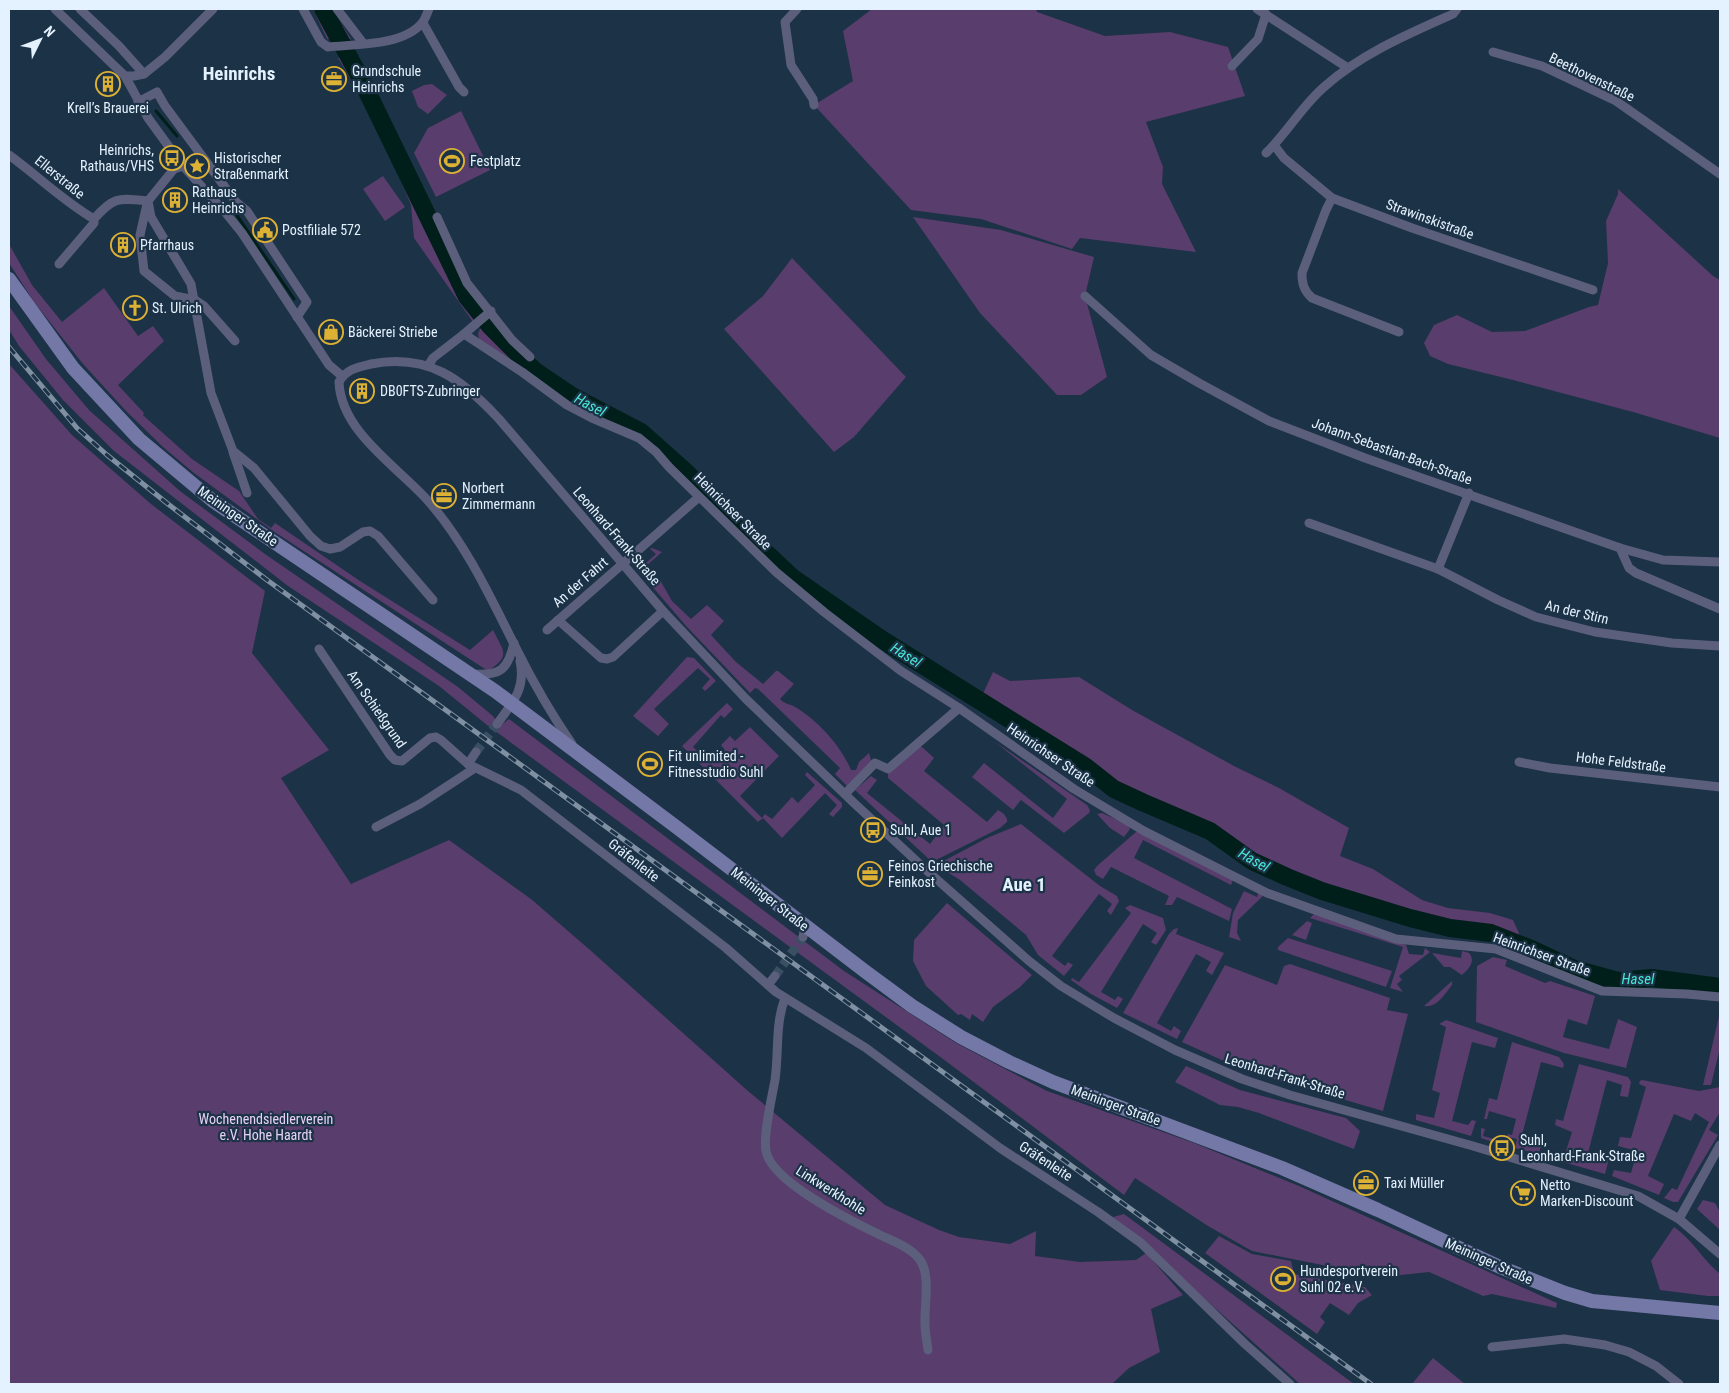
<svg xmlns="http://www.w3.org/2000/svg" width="1729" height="1393" font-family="'Roboto Condensed',sans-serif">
  <rect width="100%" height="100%" fill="#1c3246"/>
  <g fill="#593d6c">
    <polygon points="313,9 332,9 351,39 327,39"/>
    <polygon points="872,9 1036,9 1037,12 1105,36 1170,32 1228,47 1245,96 1146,122 1163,167 1162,184 1196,252 1080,238 1072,249 981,219 911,210 814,105 853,81 843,31"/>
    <polygon points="359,56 443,241 458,269 456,273 483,311 473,322 414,238 411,205 388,151 372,114 338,58"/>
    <polygon points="432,84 447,95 428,114 418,107 412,91 424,85"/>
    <polygon points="461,111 490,170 436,197 414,153 428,128"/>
    <polygon points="383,176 405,207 385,221 363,189"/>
    <polygon points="1618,189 1713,276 1720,280 1720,438 1633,412 1513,380 1448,364 1430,356 1424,343 1434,325 1457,315 1492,332 1525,331 1589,307 1598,305 1608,263 1606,221 1618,194"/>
    <polygon points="913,217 1001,230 1094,257 1085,296 1107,377 1081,395 1057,395 980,313"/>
    <path d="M9 244 32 285 62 322 104 288 138 336 153 326 164 341 118 385 144 413 143 415 145 417 192 459 239 491 258 519 271 528 275 523 360 581 470 650 493 630C504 652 511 656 488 671L273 531 194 473 163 447 127 412 83 364 34 302 9 263Z"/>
    <polygon points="792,258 906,377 854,437 834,452 724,329 763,296"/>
    <polygon points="9,306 46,359 89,410 180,491 265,554 458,687 493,716 500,726 509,719 844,971 956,1043 1047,1091 1194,1143 1299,1186 1557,1303 1556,1308 1492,1294 1483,1296 1429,1272 1382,1277 1252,1251 1208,1226 1135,1178 1124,1195 943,1059 487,725 439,686 288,586 114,451 63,400 19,346 9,330"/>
    <path d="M482 327 517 363 481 342C477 336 477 332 482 327Z"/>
    <polygon points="9,364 72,435 151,504 265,591 252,653 329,750 281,778 351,884 449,840 531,899 590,950 748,1091 885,1205 939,1230 959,1237 1010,1244 1036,1231 1035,1256 1080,1262 1136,1260 1146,1253 1183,1295 1151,1309 1160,1352 1129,1368 1112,1384 9,1384"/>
    <path d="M652 548 662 552 645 567 660 580 672 601 691 619 707 605 724 621 711 635 736 662 763 684 776 671H778L794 684 780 699C784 704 791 704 797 708 819 722 841 746 851 770H856L859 762 869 753 871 760 870 764 847 786 835 774 840 768 758 689 755 688 750 693 687 627 631 562 639 555 646 563 656 554 650 549Z"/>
    <polygon points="687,657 694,658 716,681 705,691 702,688 710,679 698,668 654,709 669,724 658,736 633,716"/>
    <polygon points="993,672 1010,681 1079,677 1132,710 1234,766 1279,788 1349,828 1340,856 1373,869 1422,900 1448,908 1490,913 1513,920 1519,933 1517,943 1491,933 1450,928 1410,918 1322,891 1287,877 1252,861 1210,831 1142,802 1114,789 1086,767 980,700"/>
    <polygon points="727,703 733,709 724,718 721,715 693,747 711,764 725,750 721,745 730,736 735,741 750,727 779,756 740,796 762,818 765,814 772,819 792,797 798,803 815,785 805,775 807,772 842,803 842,807 833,817 829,814 837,805 825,793 782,838 763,818 758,822 682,746"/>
    <polygon points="995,742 1087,805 1090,810 1089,813 1064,833 1021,800 1013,810 972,777 984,763 1053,818 1067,799"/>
    <polygon points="918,747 922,747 934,758 924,771 987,822 998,810 1004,814 1007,819 1007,822 1000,828 932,862 855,790 871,776 877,780 867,793 930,844 944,825 888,778 888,773"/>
    <polygon points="1102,813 1127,824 1130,829 1124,837 1110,828 1097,814"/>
    <polygon points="1021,824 1100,886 1117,896 1119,901 1111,915 1107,911 1112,904 1099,894 1052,956 1065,966 1068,962 1073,965 1064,976 1038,955 1026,935 960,880 936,865 987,838"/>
    <polygon points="1136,832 1143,832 1233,880 1231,885 1143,840 1134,858 1232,909 1229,921 1177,897 1172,905 1165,905 1169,896 1111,867 1103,879 1096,875 1094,870 1097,866"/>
    <polygon points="1244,891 1257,897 1259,891 1265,894 1238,920 1237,933 1241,941 1229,937 1233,913"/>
    <polygon points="947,903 1032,975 1020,987 993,1007 983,1022 972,1014 970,1020 961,1014 958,1015 926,986 913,961 914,940"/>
    <polygon points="1130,905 1163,918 1166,930 1156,945 1151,942 1157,933 1143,924 1101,992 1115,1000 1118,996 1123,999 1117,1008 1091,994 1071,980 1072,978 1079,982 1131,913 1125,908"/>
    <polygon points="1315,913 1406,945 1409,954 1423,955 1425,948 1430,952 1399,976 1402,980 1397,984 1403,992 1390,988 1403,947 1310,918"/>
    <polygon points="1307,921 1312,923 1306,940 1292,935"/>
    <polygon points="1178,928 1176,934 1224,953 1212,975 1206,971 1211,962 1196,954 1157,1023 1171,1031 1174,1026 1181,1031 1177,1039 1123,1013 1169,934 1174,929"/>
    <polygon points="1288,938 1392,971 1386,987 1278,950 1278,947"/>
    <path d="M1462 951 1469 953C1476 961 1469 969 1462 975L1450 967H1444L1432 953 1461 958Z"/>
    <polygon points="1493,957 1507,960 1505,966 1545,983 1550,981 1595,996 1587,1025 1568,1019 1563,1037 1609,1049 1618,1019 1637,1027 1626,1068 1564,1053 1476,1022 1477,966"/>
    <polygon points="1290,964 1390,998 1387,1010 1408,1014 1383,1111 1246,1071 1182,1042 1225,965 1277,985 1284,966"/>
    <path d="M1452 981V985C1444 995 1437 1008 1424 1006Z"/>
    <polygon points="1720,1012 1720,1048 1711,1085 1703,1085"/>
    <polygon points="1446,1020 1498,1038 1495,1048 1472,1042 1452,1121 1468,1125 1472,1120 1476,1121 1471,1136 1416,1120 1416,1114 1434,1118 1440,1093 1432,1090 1446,1027 1439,1024"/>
    <polygon points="1512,1042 1559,1057 1564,1064 1563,1068 1541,1062 1521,1139 1536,1144 1538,1138 1543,1140 1539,1153 1535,1151 1534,1153 1515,1148 1517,1139 1508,1137 1505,1146 1481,1138 1481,1128 1485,1129 1483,1136 1505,1142 1508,1134 1512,1135 1516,1119 1489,1111 1487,1119 1484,1119 1489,1098 1497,1100"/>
    <polygon points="1579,1064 1628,1077 1631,1082 1628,1097 1620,1096 1622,1085 1607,1080 1587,1157 1602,1162 1603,1157 1609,1159 1605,1174 1549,1158 1548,1156 1548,1152 1565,1154 1572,1132 1555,1125 1556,1119 1563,1121"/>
    <polygon points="1186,1066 1240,1090 1346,1118 1360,1131 1354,1149 1259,1113 1238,1107 1220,1105 1175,1082"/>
    <polygon points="1642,1080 1699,1091 1720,1087 1720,1112 1709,1130 1718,1135 1678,1202 1673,1202 1664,1198 1672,1188 1677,1190 1709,1122 1695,1113 1691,1121 1674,1114 1648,1176 1664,1184 1659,1195 1612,1176 1614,1170 1631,1173 1637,1151 1618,1146 1620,1137 1631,1138 1646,1087 1639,1084 1640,1081"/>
    <polygon points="1703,1200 1715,1203 1720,1212 1720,1230 1697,1209"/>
    <polygon points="1124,1214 1354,1384 1300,1384 1113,1217"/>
    <path d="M1674 1227C1692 1239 1703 1260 1720 1274V1296H1708L1660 1290 1651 1261Z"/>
    <polygon points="1219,1236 1252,1254 1291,1261 1294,1274 1365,1287 1372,1295 1358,1303 1349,1315 1330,1303 1320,1317 1325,1322 1317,1334 1205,1253"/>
    <polygon points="1433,1358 1465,1384 1412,1384"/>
  </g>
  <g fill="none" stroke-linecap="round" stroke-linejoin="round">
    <g stroke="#001f1b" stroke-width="3">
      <polyline points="156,111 177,136"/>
      <polyline points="236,214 294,299"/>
    </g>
    <polyline stroke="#001f1b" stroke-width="18" points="323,9 361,79 467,297 490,326 535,371 572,396 641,432 687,473 733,522 793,578 881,639 1086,767 1114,789 1142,802 1210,831 1252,861 1287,877 1322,891 1410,918 1450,928 1491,933 1529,948 1574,969 1618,981 1652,978 1720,987"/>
    <g stroke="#3a4f62" stroke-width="9" stroke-dasharray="9 4.5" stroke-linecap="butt">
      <polyline points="476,752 497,724"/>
      <polyline points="775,976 803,937"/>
    </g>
    <g stroke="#5b5f7c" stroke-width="9">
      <polyline points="55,9 125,76 148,118 183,166 225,212 242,233 329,365 342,376"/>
      <polyline points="80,9 119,46 144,74"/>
      <path d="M303 9 321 42 328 47C356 44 403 46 422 23 425 20 427 13 429 9"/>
      <polyline points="337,9 363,43"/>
      <polyline points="797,9 785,22 791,65 813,99 814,105"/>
      <polyline points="1257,9 1348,68"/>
      <polyline points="423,23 459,87 464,92"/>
      <polyline points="1493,52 1542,66 1616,101 1720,174"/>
      <polyline points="1232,66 1258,39 1266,14"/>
      <polyline points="125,76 134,76 144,74 165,57 213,9"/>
      <polyline points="138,102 157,92 165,106 236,202 247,211 307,302 297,317"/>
      <polyline points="1274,145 1284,158 1332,198 1412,228 1593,290"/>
      <path d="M1266 153C1287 133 1302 106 1324 87 1361 54 1408 34 1453 14L1457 9"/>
      <path d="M9 155C38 176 63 201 94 219"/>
      <path d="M1332 198 1326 210 1302 273C1302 284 1304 291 1312 298L1399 332"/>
      <polyline points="148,201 151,217 191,284 211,393 233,451 254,468 310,536 321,546 330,549 340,547 363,532 370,531 378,536 433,600"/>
      <polyline points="147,204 140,235 144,271 175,296 195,300 204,306 235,341"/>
      <polyline points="437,217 467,283 512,340 530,357"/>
      <path d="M59 264 94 223V219C114 196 119 198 148 201L174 169 183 166 200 154"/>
      <polyline points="1085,296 1151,355 1199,383 1269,421 1365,458 1620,548 1663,560 1720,562"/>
      <polyline points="464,334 491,311"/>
      <polyline points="428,366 433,358 464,334 522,372 567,405 592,418 639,438 656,452 669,467 776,572 824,612 901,671 959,708 1074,789 1144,831 1245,882 1267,893 1396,939 1496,949 1602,991 1687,994 1720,997"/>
      <polyline points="233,452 247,493"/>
      <polyline points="1309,523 1438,569 1498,600 1536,617 1595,632 1672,643 1720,646"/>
      <polyline points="1620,548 1629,568 1636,573 1720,609"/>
      <polyline points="1438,569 1469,493"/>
      <polyline points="558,620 601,658 607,659 613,657 663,611"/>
      <polyline points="547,630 699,497"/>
      <polyline points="319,649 390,755 395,760 402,761 430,738 436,737 441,740 468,764"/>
      <path d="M473 674C500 676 508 670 514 643"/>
      <path d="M497 724C513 702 526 689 520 661"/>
      <path d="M572 744C552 715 534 684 518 652 492 601 468 547 430 503 400 468 341 433 339 382 346 369 358 367 371 364 428 353 462 379 499 419L663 611 746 699 854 803 925 869 1029 961 1061 986 1114 1018 1175 1050 1242 1079 1290 1095 1473 1146 1638 1196 1679 1219 1720 1254"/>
      <polyline points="476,752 468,764 521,790 726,948 776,992 866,1048 1000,1148 1098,1212 1141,1243 1245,1344 1290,1384"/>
      <polyline points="1519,762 1550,768 1720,787"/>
      <polyline points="845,794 875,763 888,769 959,708"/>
      <polyline points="376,827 420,804 475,768"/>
      <polyline points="803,937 805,926"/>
      <polyline points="768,985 775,976"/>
      <path d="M785 998C775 1024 779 1052 775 1080 772 1097 763 1135 766 1151 771 1181 849 1220 876 1233 890 1240 911 1247 920 1260 931 1275 924 1306 925 1324 925 1332 927 1341 928 1350"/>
      <polyline points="1679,1219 1720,1145"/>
      <polyline points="1492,1347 1564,1339 1605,1345 1629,1352 1656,1366 1679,1384"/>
    </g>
    <polyline stroke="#7378a6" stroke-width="14" points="9,279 73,368 139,439 213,501 495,691 675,826 866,972 912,1006 961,1037 1009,1062 1053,1082 1282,1168 1378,1210 1500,1267 1565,1293 1592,1301 1720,1313"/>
    <defs>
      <polyline id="rail" points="9,347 77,428 107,455 168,504 267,580 1371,1384"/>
    </defs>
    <use href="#rail" stroke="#7e90a1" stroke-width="5"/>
    <use href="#rail" stroke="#1c3246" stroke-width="3" stroke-dasharray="9" stroke-linecap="butt"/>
  </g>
  <defs>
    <symbol id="office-ring" viewBox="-11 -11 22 22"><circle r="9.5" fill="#1c3246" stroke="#ddb133" stroke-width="1.5"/><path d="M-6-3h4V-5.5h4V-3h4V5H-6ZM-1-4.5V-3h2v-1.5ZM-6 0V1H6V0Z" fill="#ddb133"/></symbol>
    <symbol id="building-ring" viewBox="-11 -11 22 22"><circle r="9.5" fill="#1c3246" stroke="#ddb133" stroke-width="1.5"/><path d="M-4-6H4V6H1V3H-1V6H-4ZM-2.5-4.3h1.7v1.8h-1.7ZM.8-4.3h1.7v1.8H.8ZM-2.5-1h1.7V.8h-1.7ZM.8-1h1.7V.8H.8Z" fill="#ddb133"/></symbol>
    <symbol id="bus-ring" viewBox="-11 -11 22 22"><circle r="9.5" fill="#1c3246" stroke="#ddb133" stroke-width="1.5"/><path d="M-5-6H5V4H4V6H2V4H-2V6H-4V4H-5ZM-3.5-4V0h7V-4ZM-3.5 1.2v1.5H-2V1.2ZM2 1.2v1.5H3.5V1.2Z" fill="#ddb133"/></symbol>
    <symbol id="stadium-ring" viewBox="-11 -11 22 22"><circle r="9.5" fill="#1c3246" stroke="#ddb133" stroke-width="1.5"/><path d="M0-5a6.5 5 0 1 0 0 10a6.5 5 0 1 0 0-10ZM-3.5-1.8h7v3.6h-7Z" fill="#ddb133"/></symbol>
    <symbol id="sight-ring" viewBox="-11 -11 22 22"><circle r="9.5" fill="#1c3246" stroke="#ddb133" stroke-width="1.5"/><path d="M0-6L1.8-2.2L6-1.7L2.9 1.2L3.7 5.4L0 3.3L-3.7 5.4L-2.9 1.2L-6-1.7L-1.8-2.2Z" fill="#ddb133"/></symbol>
    <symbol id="civic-ring" viewBox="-11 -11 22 22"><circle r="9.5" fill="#1c3246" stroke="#ddb133" stroke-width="1.5"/><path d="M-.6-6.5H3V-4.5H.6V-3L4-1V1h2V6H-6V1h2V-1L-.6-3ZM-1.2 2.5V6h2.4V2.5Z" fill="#ddb133"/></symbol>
    <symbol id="church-ring" viewBox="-11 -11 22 22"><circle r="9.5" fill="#1c3246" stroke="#ddb133" stroke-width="1.5"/><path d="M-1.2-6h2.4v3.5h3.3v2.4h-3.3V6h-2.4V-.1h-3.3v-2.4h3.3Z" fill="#ddb133"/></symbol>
    <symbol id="shop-ring" viewBox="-11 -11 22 22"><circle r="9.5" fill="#1c3246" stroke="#ddb133" stroke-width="1.5"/><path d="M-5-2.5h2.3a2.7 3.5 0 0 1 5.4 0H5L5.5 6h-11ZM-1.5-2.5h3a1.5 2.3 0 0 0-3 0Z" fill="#ddb133"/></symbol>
    <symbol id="supermarket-ring" viewBox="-11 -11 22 22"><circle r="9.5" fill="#1c3246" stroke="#ddb133" stroke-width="1.5"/><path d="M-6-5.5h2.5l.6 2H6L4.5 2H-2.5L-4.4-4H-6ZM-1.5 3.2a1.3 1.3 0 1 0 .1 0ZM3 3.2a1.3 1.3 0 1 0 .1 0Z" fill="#ddb133"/></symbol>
  </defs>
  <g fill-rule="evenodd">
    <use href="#office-ring" x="320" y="65" width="28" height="28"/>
    <use href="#building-ring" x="94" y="70" width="28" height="28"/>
    <use href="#bus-ring" x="158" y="144" width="28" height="28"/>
    <use href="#stadium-ring" x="438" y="147" width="28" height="28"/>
    <use href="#sight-ring" x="183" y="152" width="28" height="28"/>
    <use href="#building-ring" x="161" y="186" width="28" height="28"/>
    <use href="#civic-ring" x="251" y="216" width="28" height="28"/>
    <use href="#building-ring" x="109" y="231" width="28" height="28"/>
    <use href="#church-ring" x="121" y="294" width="28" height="28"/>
    <use href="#shop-ring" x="317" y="318" width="28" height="28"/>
    <use href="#building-ring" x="348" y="377" width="28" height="28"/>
    <use href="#office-ring" x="430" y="482" width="28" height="28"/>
    <use href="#stadium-ring" x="636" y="750" width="28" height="28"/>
    <use href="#bus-ring" x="859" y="816" width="28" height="28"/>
    <use href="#office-ring" x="856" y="860" width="28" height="28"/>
    <use href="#bus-ring" x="1488" y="1134" width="28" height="28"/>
    <use href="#office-ring" x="1352" y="1169" width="28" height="28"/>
    <use href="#supermarket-ring" x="1509" y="1179" width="28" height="28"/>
    <use href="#stadium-ring" x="1269" y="1265" width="28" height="28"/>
  </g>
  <g text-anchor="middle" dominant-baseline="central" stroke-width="4.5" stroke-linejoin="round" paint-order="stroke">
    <g font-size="14" fill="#e4f2ff" stroke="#1c3246" text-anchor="start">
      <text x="352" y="71">Grundschule<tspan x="352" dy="16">Heinrichs</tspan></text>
      <text x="108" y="108" text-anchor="middle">Krell’s Brauerei</text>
      <text x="154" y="150" text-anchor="end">Heinrichs,<tspan x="154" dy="16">Rathaus/VHS</tspan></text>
      <text x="214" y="158">Historischer<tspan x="214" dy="16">Straßenmarkt</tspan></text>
      <text x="470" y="161">Festplatz</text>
      <text x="192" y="192">Rathaus<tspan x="192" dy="16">Heinrichs</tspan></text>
      <text x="282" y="230">Postfiliale 572</text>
      <text x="140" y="245">Pfarrhaus</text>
      <text x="152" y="308">St. Ulrich</text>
      <text x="348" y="332">Bäckerei Striebe</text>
      <text x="380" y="391">DB0FTS-Zubringer</text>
      <text x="462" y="488">Norbert<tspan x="462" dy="16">Zimmermann</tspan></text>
      <text x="668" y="756">Fit unlimited -<tspan x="668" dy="16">Fitnesstudio Suhl</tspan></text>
      <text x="890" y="830">Suhl, Aue 1</text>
      <text x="888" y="866">Feinos Griechische<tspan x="888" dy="16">Feinkost</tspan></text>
      <text x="1520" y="1140">Suhl,<tspan x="1520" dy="16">Leonhard-Frank-Straße</tspan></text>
      <text x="1384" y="1183">Taxi Müller</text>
      <text x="1540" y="1185">Netto<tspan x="1540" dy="16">Marken-Discount</tspan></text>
      <text x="1300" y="1271">Hundesportverein<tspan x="1300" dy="16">Suhl 02 e.V.</tspan></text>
    </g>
    <g font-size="14" fill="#e4f2ff" stroke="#1c3246">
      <text transform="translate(1592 77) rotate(26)">Beethovenstraße</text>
      <text transform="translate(60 177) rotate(39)">Ellerstraße</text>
      <text transform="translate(1430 219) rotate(20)">Strawinskistraße</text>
      <text transform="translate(1392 451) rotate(20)">Johann-Sebastian-Bach-Straße</text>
      <text transform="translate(733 511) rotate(45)">Heinrichser Straße</text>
      <text transform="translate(238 516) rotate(35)">Meininger Straße</text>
      <text transform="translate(617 536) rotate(49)">Leonhard-Frank-Straße</text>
      <text transform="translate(580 582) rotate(-41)">An der Fahrt</text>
      <text transform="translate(1577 612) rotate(13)">An der Stirn</text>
      <text transform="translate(377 709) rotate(55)">Am Schießgrund</text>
      <text transform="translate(1051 755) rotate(34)">Heinrichser Straße</text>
      <text transform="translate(1621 762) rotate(7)">Hohe Feldstraße</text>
      <text transform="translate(634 860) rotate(38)">Gräfenleite</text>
      <text transform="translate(770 899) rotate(38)">Meininger Straße</text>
      <text transform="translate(1542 954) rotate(20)">Heinrichser Straße</text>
      <text transform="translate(1285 1076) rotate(17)">Leonhard-Frank-Straße</text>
      <text transform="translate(1116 1105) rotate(20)">Meininger Straße</text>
      <text transform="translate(1046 1161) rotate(33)">Gräfenleite</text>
      <text transform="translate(831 1190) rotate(32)">Linkwerkhohle</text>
      <text transform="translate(1489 1261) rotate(24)">Meininger Straße</text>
    </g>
    <g font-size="14" fill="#e7d2f6" stroke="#1c3246">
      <text x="266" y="1119">Wochenendsiedlerverein<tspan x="266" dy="16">e.V. Hohe Haardt</tspan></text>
    </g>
    <g font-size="15" font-style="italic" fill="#47e8d5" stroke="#1c3246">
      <text transform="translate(590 405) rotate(28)">Hasel</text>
      <text transform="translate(906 655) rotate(32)">Hasel</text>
      <text transform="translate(1254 860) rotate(30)">Hasel</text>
      <text x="1638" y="979">Hasel</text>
    </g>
    <g font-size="19" font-weight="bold" fill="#e4f2ff" stroke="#1c3246">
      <text x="239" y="73">Heinrichs</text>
      <text x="1024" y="884">Aue 1</text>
    </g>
  </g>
  <rect width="1729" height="1393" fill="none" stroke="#e4f2ff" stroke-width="20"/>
  <g transform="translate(40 40) rotate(48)" stroke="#1c3246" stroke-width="4" paint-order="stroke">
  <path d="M0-4L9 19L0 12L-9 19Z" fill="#e4f2ff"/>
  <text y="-8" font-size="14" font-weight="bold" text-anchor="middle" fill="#e4f2ff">N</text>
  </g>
</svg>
